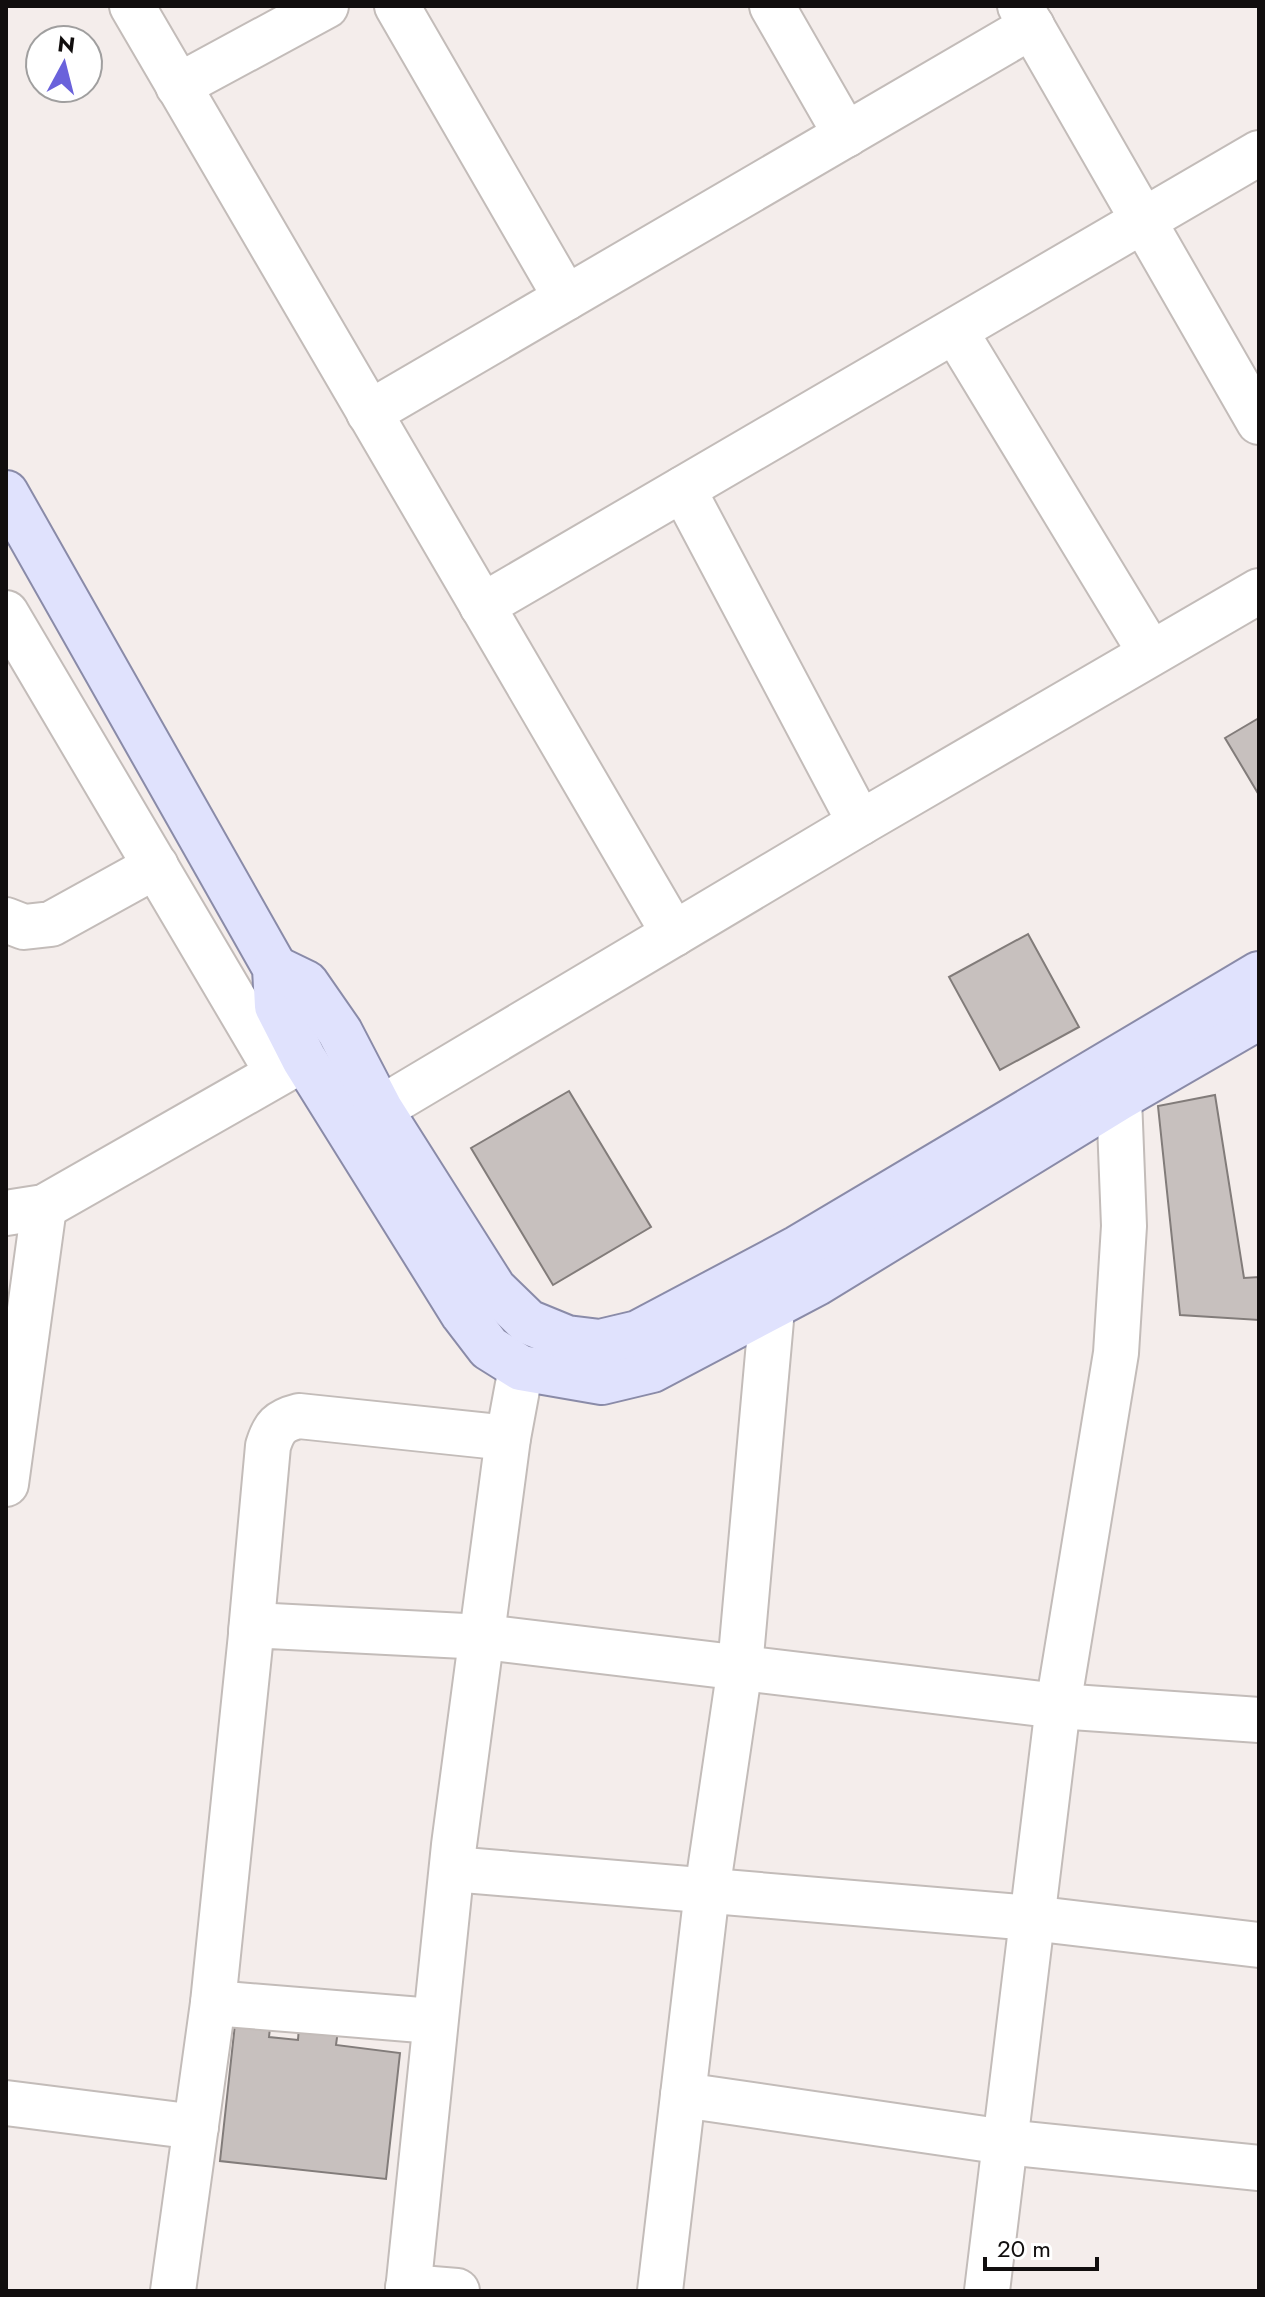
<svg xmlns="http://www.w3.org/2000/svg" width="1265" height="2297" font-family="Jost,sans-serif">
  <rect width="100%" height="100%" fill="#f4edeb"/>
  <g fill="#c7c0be" stroke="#827c7a" stroke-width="2">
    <polygon points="1259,718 1259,795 1225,738"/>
    <polygon points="1028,934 1079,1027 1000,1070 949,977"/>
    <polygon points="569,1091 651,1227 553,1285 471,1148"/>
    <polygon points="1215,1095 1244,1278 1259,1277 1259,1320 1180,1315 1158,1106"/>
    <polygon points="235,2024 270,2028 269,2037 298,2040 299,2026 338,2030 336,2045 400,2053 386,2179 220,2161"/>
  </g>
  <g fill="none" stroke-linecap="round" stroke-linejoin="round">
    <defs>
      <g id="minor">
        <polyline points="132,6 674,934"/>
        <polyline points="397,6 566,298"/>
        <polyline points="772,6 846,135"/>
        <polyline points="1020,6 1259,422"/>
        <polyline points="178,86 326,6"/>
        <polyline points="955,331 1150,652"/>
        <polyline points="369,413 1032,26"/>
        <polyline points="683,489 860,823"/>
        <polyline points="482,606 1259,153"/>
        <polyline points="6,613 277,1072"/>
        <polyline points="6,920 24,927 51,924 156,866"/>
        <polyline points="380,1109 860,823 1259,591"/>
        <polyline points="6,1213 44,1207 302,1060"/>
        <polyline points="6,1484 44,1207"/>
        <path d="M251 1632 268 1446C274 1427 279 1421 299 1416L508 1438"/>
        <polyline points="452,1869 1031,1918 1259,1945"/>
        <polyline points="213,2003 433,2021"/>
        <polyline points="683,2095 1005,2142 1259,2168"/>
        <polyline points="6,2103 196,2127"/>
        <polyline points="408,2287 457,2291"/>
        <polyline points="173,2291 213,2003 252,1625 484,1637 1058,1706 1259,1720"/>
        <polyline points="408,2291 454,1845 508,1438 521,1368"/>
        <polyline points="660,2291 707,1891 740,1667 772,1309"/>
        <polyline points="987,2291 1058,1706 1116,1353 1124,1226 1119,1098"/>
      </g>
      <g id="major">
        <polyline points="6,493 275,968 277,1006 304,1059 463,1314 489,1348 521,1368 602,1382 652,1370 817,1283 1119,1098 1259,1017"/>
        <polyline points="275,968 306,983 340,1032 380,1109 494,1289 528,1322 567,1338 600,1342 638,1333 798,1248 1259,974"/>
      </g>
    </defs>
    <use href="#minor" stroke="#c3bcb9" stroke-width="48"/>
    <use href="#major" stroke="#8a8ba8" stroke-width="48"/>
    <use href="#minor" stroke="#fff" stroke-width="44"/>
    <use href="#major" stroke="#e0e2fd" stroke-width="44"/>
  </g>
  <rect width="1265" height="2297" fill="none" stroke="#110e0e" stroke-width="16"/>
  <g transform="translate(64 64) rotate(7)"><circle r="38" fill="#ffffff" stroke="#a09f9f" stroke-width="2"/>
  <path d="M0-6L14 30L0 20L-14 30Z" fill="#6a62db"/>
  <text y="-12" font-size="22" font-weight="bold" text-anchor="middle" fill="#110e0e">N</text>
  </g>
  <path d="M985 2257v12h112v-12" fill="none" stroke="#110e0e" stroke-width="4"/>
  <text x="997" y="2257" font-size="24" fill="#110e0e" stroke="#ffffff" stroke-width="6" paint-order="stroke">20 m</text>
</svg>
